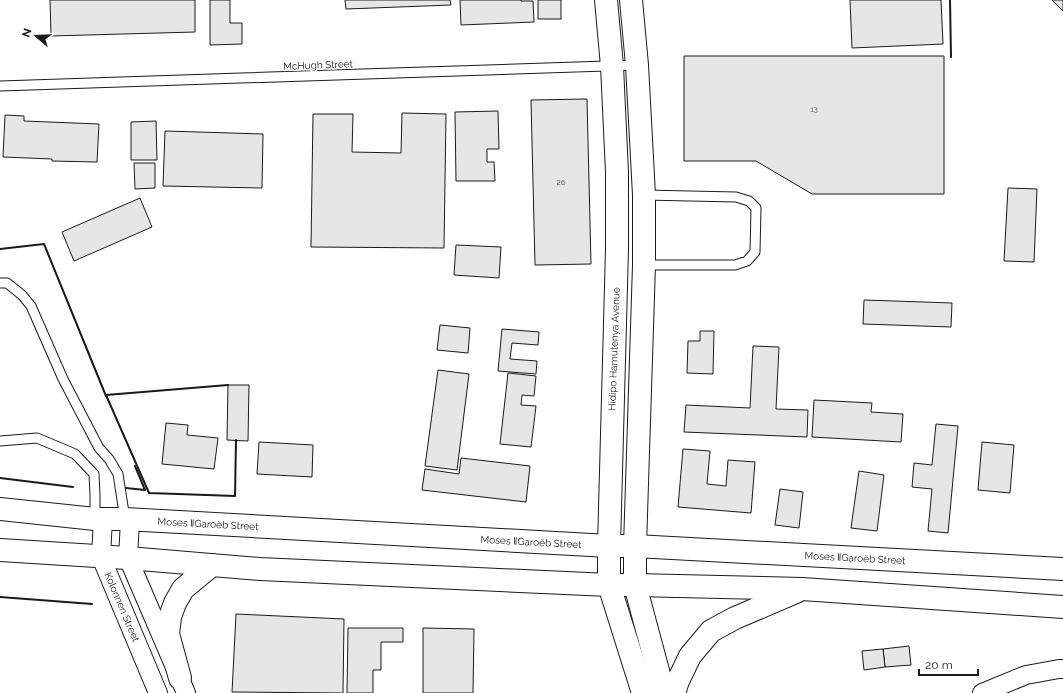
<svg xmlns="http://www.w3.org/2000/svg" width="1063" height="693" font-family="Raleway,sans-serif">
  <rect width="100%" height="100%" fill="#fff"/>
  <g fill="#e6e6e6" stroke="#1a1a1a">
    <polygon points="50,0 195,0 195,32 51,36"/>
    <polygon points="210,0 230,0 230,23 242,23 242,44 210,45"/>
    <polygon points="345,0 450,0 451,5 346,9"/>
    <polygon points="460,0 521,0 521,1 533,1 534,22 461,25"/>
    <rect x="538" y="0" width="23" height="19"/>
    <polygon points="850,0 941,0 943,44 852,48"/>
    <polygon points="1052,0 1063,0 1063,11"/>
    <polygon points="684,56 944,56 944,194 812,194 756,161 684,161"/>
    <polygon points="587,99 591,264 535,265 531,100"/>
    <polygon points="498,111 499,149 487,149 487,162 494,162 495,181 456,181 455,112"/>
    <polygon points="402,113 446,114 444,248 311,247 313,114 353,114 352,152 401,153"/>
    <polygon points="5,115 24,116 24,121 99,124 97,162 52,161 52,159 3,157"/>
    <polygon points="156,121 157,160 131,160 131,122"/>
    <polygon points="165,131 263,134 262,188 163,186"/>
    <polygon points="134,163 155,163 155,188 135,189"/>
    <polygon points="1008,188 1037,189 1034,262 1004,261"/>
    <polygon points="140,198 152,227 74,261 62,232"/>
    <polygon points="456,245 501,247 499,278 454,275"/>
    <polygon points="864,300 952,303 951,327 863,324"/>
    <polygon points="440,325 470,328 468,353 437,350"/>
    <polygon points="502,329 539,332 538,345 512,343 510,359 537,361 536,374 498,371"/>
    <polygon points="700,331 714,331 713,374 687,373 688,341 700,341"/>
    <polygon points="753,346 779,347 776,409 808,410 807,437 684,432 686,405 750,408"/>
    <polygon points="438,370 469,374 457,470 425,466"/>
    <polygon points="508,373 536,376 534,396 522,395 521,405 536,406 531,447 500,444"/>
    <polygon points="228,385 249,385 248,441 227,440"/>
    <polygon points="814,400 872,403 871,412 903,414 901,442 812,437"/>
    <polygon points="166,423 188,425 187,435 218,438 214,469 162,464"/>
    <polygon points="936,424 958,426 948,533 928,531 932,489 912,487 914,463 932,465"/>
    <polygon points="259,442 313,445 312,477 257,474"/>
    <polygon points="982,442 1014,445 1010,493 978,490"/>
    <polygon points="683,449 710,451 707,484 726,486 728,460 755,462 751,513 678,507"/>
    <polygon points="461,458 530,466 526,502 422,490 425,469 459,474"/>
    <polygon points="859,471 884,475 877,531 851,528"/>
    <polygon points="780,489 803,492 799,528 775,525"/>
    <polygon points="236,614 344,619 343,693 232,692"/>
    <polygon points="348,628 403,628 403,642 381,642 381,670 373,670 373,693 347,693"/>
    <polygon points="423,628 474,629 473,693 423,693"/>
    <polygon points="909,646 911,665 885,667 883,649"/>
    <polygon points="883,649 885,667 864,670 862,651"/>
  </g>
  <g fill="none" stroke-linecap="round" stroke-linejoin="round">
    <defs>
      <g id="lane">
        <polyline points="0,86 637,65"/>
        <polyline points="644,265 735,265 747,261 755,252 756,208 749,201 736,197 644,195"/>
        <polyline points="0,283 7,283 22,295 31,306 63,379 99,448 109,459 118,474 125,519"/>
        <polyline points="0,441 37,438 75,454 94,474 95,495 95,519"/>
      </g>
      <g id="street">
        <polyline points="103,519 101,557 158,693"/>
        <polyline points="130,520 128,558 186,693"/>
        <polyline points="982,693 1026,675 1059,669 1063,669"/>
      </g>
      <g id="secondary">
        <polyline points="606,0 612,66 617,172 617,249 609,546 609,585 643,693"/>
        <polyline points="631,0 637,65 644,195 644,265 635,546 635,585 664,693"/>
      </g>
      <g id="primary">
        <polyline points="0,509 95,519 125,519 609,546 635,546 1063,569"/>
        <polyline points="0,550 128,558 260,569 609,585 635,585 802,589 1063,607"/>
        <polyline points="180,678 168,634 170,617 175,603 183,589 212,565"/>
        <polyline points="674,693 678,681 690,656 711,631 735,618 796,592"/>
      </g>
    </defs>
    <use href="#lane" stroke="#1a1a1a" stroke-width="11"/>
    <use href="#street" stroke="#1a1a1a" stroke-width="20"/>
    <use href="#secondary" stroke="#1a1a1a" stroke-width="24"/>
    <use href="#primary" stroke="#1a1a1a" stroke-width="24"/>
    <use href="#lane" stroke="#fff" stroke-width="9"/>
    <use href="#street" stroke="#fff" stroke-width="18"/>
    <use href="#secondary" stroke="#fff" stroke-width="22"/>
    <use href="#primary" stroke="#fff" stroke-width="22"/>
    <g stroke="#1a1a1a" stroke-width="2">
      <polyline points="950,0 951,57"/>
      <polyline points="0,249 44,244 106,396"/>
      <polyline points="228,385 106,395 149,493 235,496 236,440"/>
      <polyline points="0,478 73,487"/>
      <polyline points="126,488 145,490 135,466"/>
      <polyline points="0,597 92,604"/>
    </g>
  </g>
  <g text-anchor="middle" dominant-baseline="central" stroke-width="3" stroke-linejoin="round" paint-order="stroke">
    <g font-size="8" fill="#4d4d4d">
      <text x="814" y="109">13</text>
      <text x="561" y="182">26</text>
    </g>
    <g font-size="10" fill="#1a1a1a" stroke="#fff">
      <text transform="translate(318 65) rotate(-2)">McHugh Street</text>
      <text transform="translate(614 349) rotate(-88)">Hidipo Hamutenya Avenue</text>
      <text transform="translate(208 524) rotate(3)">Moses ǁGaroëb Street</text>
      <text transform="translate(531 542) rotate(3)">Moses ǁGaroëb Street</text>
      <text transform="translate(855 558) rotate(3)">Moses ǁGaroëb Street</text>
      <text transform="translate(122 607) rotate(67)">Kolonnen Street</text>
    </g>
  </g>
  <g transform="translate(36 36) rotate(289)" stroke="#ffffff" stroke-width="3" paint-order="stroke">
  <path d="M0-3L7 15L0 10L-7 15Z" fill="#1a1a1a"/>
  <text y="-6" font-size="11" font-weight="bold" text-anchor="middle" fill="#1a1a1a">N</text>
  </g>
  <path d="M919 669v6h59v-6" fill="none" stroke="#1a1a1a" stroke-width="2"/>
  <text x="925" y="669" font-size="12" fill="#1a1a1a" stroke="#ffffff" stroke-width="3" paint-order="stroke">20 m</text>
</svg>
